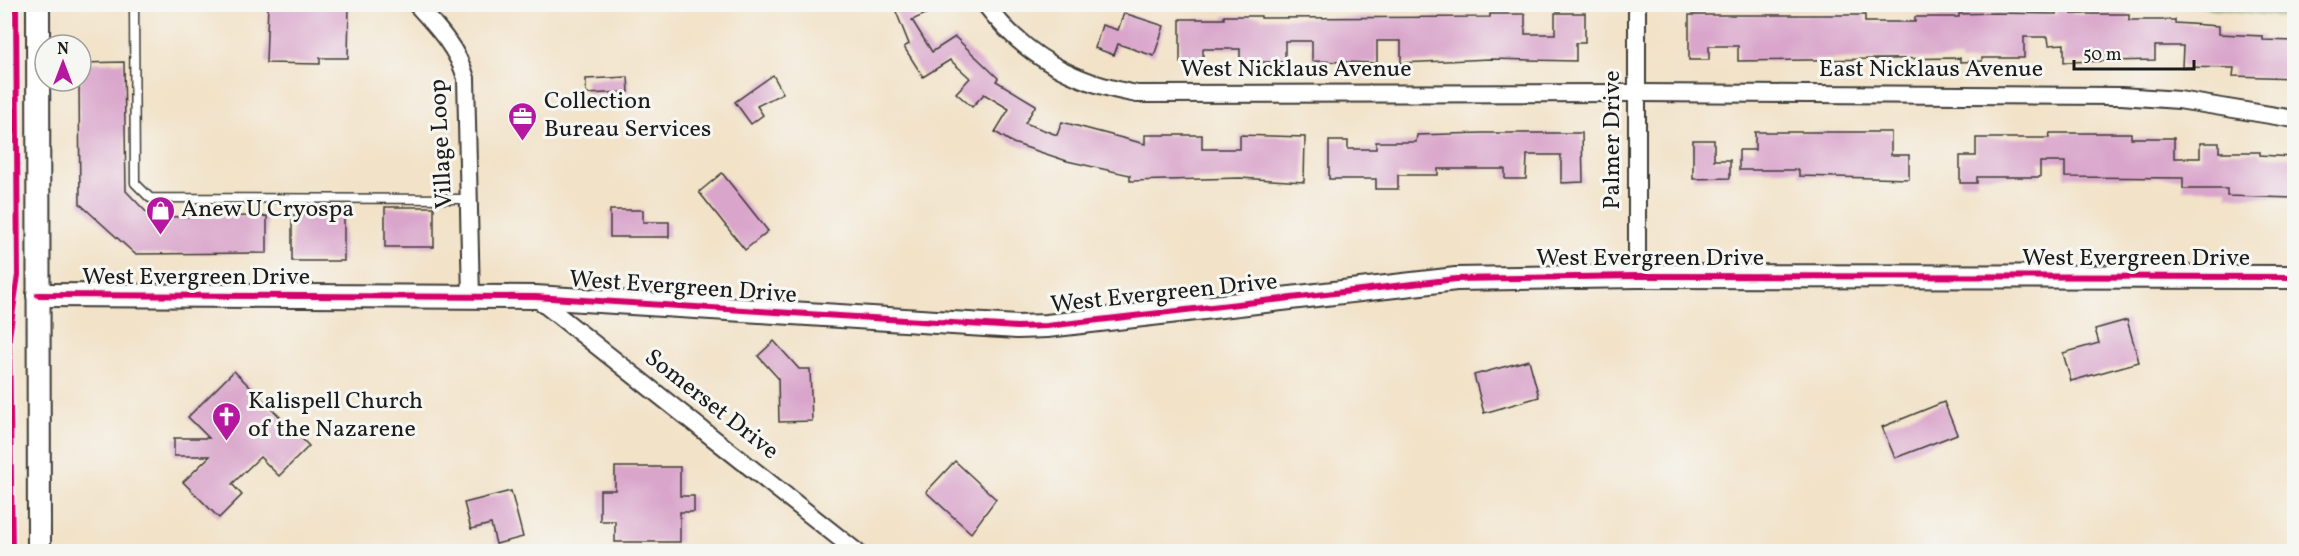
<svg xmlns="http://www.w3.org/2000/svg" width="2299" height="556" font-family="Vollkorn,serif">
  <rect width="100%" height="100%" fill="#f6f6f2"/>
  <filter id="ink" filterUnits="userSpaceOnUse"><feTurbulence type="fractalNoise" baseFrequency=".0167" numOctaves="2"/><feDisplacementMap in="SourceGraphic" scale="12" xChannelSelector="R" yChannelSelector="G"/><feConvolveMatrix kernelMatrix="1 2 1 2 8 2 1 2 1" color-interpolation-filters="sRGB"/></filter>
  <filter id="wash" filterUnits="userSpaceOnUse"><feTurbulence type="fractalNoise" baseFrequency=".008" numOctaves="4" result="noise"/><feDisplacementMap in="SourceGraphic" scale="24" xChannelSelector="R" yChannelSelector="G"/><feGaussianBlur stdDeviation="1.35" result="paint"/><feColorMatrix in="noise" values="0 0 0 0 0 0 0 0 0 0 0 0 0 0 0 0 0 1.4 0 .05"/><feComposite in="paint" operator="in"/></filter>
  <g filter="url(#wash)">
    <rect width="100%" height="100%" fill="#f2e2c8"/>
    <polygon fill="#9ad184" stroke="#5b7650" stroke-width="1.5" points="2187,5 2294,5 2294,18"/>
    <g id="blocks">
      <g fill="#d9a5cb">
        <polygon points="268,4 349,4 348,58 320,58 320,64 266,63"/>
        <polygon points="893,4 948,4 912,20 932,52 955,37 998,78 996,81 1036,105 1025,123 1057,135 1062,122 1145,144 1145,135 1202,135 1202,149 1240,149 1240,135 1305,137 1304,182 1240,178 1130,181 1130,175 1067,161 1013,143 995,132 1009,109 984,94 972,107 956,93 970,78 950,60 923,77 904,47 909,44"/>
        <polygon points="2072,9 2072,14 2129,14 2129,20 2175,20 2175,23 2219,26 2219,34 2263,36 2263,40 2295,41 2295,78 2233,76 2234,68 2182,67 2183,46 2155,46 2155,60 2064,62 2064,44 2049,45 2048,37 2024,37 2024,58 1982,58 1982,61 1960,62 1960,58 1738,61 1738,46 1709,46 1709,60 1689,60 1689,15 1865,15 1865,22 1915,22 1915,17 1959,17 1959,14 1995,13 2056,14 2056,10"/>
        <polygon points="1124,13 1164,26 1154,56 1118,44 1114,55 1095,48 1102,25 1118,30"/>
        <polygon points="1555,13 1585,13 1585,43 1576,43 1576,61 1490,59 1401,63 1401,41 1377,41 1377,63 1312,61 1312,41 1285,41 1285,62 1240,62 1240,49 1203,49 1203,63 1180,63 1180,19 1224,19 1224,16 1261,16 1261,18 1490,17 1490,14 1525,14 1525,34 1555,34"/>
        <polygon points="124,62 126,191 151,217 267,216 267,253 135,254 80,204 79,81 81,81 81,63"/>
        <polygon points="773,75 783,93 757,106 763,115 751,124 735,102"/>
        <polygon points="628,77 629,92 586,94 586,79"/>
        <polygon points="1755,132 1891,132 1891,155 1909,155 1909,179 1799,176 1799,170 1739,170 1739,150 1755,150"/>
        <polygon points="1482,133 1582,133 1583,182 1561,183 1561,155 1527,155 1526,179 1505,179 1505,169 1438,169 1438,175 1398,175 1398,189 1376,189 1376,179 1329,179 1329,141 1348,141 1348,149 1376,149 1376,142 1416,142 1417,135"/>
        <polygon points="2050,133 2131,133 2131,138 2174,138 2174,158 2200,158 2200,143 2219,143 2219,152 2260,152 2260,155 2292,157 2295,198 2227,196 2227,189 2183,189 2183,178 2065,177 2065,162 2040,162 2040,177 1977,177 1977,183 1960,183 1960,156 1976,156 1976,138 2049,138"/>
        <polygon points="1693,140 1714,140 1714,160 1730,160 1730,178 1693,179"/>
        <polygon points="722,173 768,231 745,250 699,192"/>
        <rect x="385" y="207" width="49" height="40"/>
        <polygon points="610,210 643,210 643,222 669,222 669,237 610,237"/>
        <rect x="292" y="215" width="52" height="46"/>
        <polygon points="2127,320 2139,362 2071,381 2063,353 2099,343 2095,329"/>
        <polygon points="774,341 799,369 810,369 812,421 779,422 778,378 758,356"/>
        <polygon points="1529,360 1539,397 1484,413 1474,375"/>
        <polygon points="234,371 309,446 279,476 260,457 232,484 242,495 219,518 183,482 210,456 174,456 174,438 209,438 188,417"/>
        <polygon points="1944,402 1957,434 1895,458 1882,427"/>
        <polygon points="955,461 996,499 971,533 926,492"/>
        <polygon points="615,467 680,467 680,496 694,496 694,512 680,512 680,542 615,542 615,521 600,521 600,490 615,490"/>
        <polygon points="511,491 523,537 496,544 491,524 471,529 464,503"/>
      </g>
    </g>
  </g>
  <g filter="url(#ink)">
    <use href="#blocks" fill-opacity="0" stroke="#3c3a36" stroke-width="1.5"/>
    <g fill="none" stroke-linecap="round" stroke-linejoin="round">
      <defs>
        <polyline id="lane" points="134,4 135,183 150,198 470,199"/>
        <g id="street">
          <path d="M416 4C437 27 457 48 466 78L471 297"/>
          <path d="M985 4C1024 56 1074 83 1137 94L1638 93 2121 96 2179 100 2294 119"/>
          <polyline points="1637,276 1637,4"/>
          <polyline points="535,297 857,552"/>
        </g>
        <g id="secondary">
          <polyline points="38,4 39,552"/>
          <polyline points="38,295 535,297 1017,327 1047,326 1456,279 1637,276 2294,277"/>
        </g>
      </defs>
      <use href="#lane" stroke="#3c3a36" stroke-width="11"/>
      <use href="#street" stroke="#3c3a36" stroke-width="20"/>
      <use href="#secondary" stroke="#3c3a36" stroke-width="26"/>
      <use href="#lane" stroke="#fff" stroke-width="8"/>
      <use href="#street" stroke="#fff" stroke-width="16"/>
      <use href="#secondary" stroke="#fff" stroke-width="22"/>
      <defs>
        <g id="cycleway">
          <polyline points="38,295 535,297 1017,327 1047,326 1456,279 1637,276 2294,277"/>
          <polyline points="12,552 9,337 18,275 16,4"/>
        </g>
      </defs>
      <use href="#cycleway" stroke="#f6f6f2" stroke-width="10"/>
      <use href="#cycleway" stroke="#d6006c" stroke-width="6"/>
    </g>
  </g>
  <defs>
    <symbol id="office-pin" viewBox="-11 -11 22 30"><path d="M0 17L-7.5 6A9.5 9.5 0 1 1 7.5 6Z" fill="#b5179e" stroke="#f6f6f2"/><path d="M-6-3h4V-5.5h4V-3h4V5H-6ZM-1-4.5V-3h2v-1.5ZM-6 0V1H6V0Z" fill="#fff"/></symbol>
    <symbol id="shop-pin" viewBox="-11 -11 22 30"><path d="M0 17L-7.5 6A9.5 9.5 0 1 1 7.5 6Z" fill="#b5179e" stroke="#f6f6f2"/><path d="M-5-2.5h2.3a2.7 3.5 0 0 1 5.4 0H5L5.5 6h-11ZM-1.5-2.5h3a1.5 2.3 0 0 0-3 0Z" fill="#fff"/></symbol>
    <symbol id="church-pin" viewBox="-11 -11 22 30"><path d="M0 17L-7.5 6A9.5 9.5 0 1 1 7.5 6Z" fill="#b5179e" stroke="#f6f6f2"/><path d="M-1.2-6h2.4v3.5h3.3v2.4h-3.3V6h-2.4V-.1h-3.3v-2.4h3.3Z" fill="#fff"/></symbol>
  </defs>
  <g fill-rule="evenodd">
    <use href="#office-pin" x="506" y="100" width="33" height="45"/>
    <use href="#shop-pin" x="144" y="194" width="33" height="45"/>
    <use href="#church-pin" x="210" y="400" width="33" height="45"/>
  </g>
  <g text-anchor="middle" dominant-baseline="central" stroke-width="6" stroke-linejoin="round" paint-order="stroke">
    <g font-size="24" fill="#1c1c1c" stroke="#f6f6f2">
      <text x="1296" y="70">West Nicklaus Avenue</text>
      <text x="1931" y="70">East Nicklaus Avenue</text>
      <text transform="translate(1613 140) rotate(-90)">Palmer Drive</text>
      <text transform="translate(442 144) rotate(-93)">Village Loop</text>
      <text x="1650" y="259">West Evergreen Drive</text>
      <text x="2136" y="259">West Evergreen Drive</text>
      <text x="196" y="278">West Evergreen Drive</text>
      <text transform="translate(683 288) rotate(4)">West Evergreen Drive</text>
      <text transform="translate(1164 294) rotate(-6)">West Evergreen Drive</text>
      <text transform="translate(711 405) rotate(38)">Somerset Drive</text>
    </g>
    <g font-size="24" fill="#1c1c1c" stroke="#f6f6f2" text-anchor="start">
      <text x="544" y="102">Collection<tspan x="544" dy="28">Bureau Services</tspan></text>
      <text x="181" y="210">Anew U Cryospa</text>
      <text x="248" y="402">Kalispell Church<tspan x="248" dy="28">of the Nazarene</tspan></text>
    </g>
  </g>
  <rect width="2299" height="556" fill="none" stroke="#f6f6f2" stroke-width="24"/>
  <g transform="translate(63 63)"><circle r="28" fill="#f6f6f2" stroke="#9f9f9c" stroke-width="1.5"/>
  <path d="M0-4.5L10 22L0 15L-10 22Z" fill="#b5179e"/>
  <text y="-9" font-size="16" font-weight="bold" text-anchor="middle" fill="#1c1c1c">N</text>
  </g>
  <path d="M2074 60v9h120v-9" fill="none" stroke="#1c1c1c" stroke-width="3"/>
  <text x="2083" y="60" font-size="18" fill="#1c1c1c" stroke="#f6f6f2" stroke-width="4.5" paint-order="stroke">50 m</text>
</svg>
